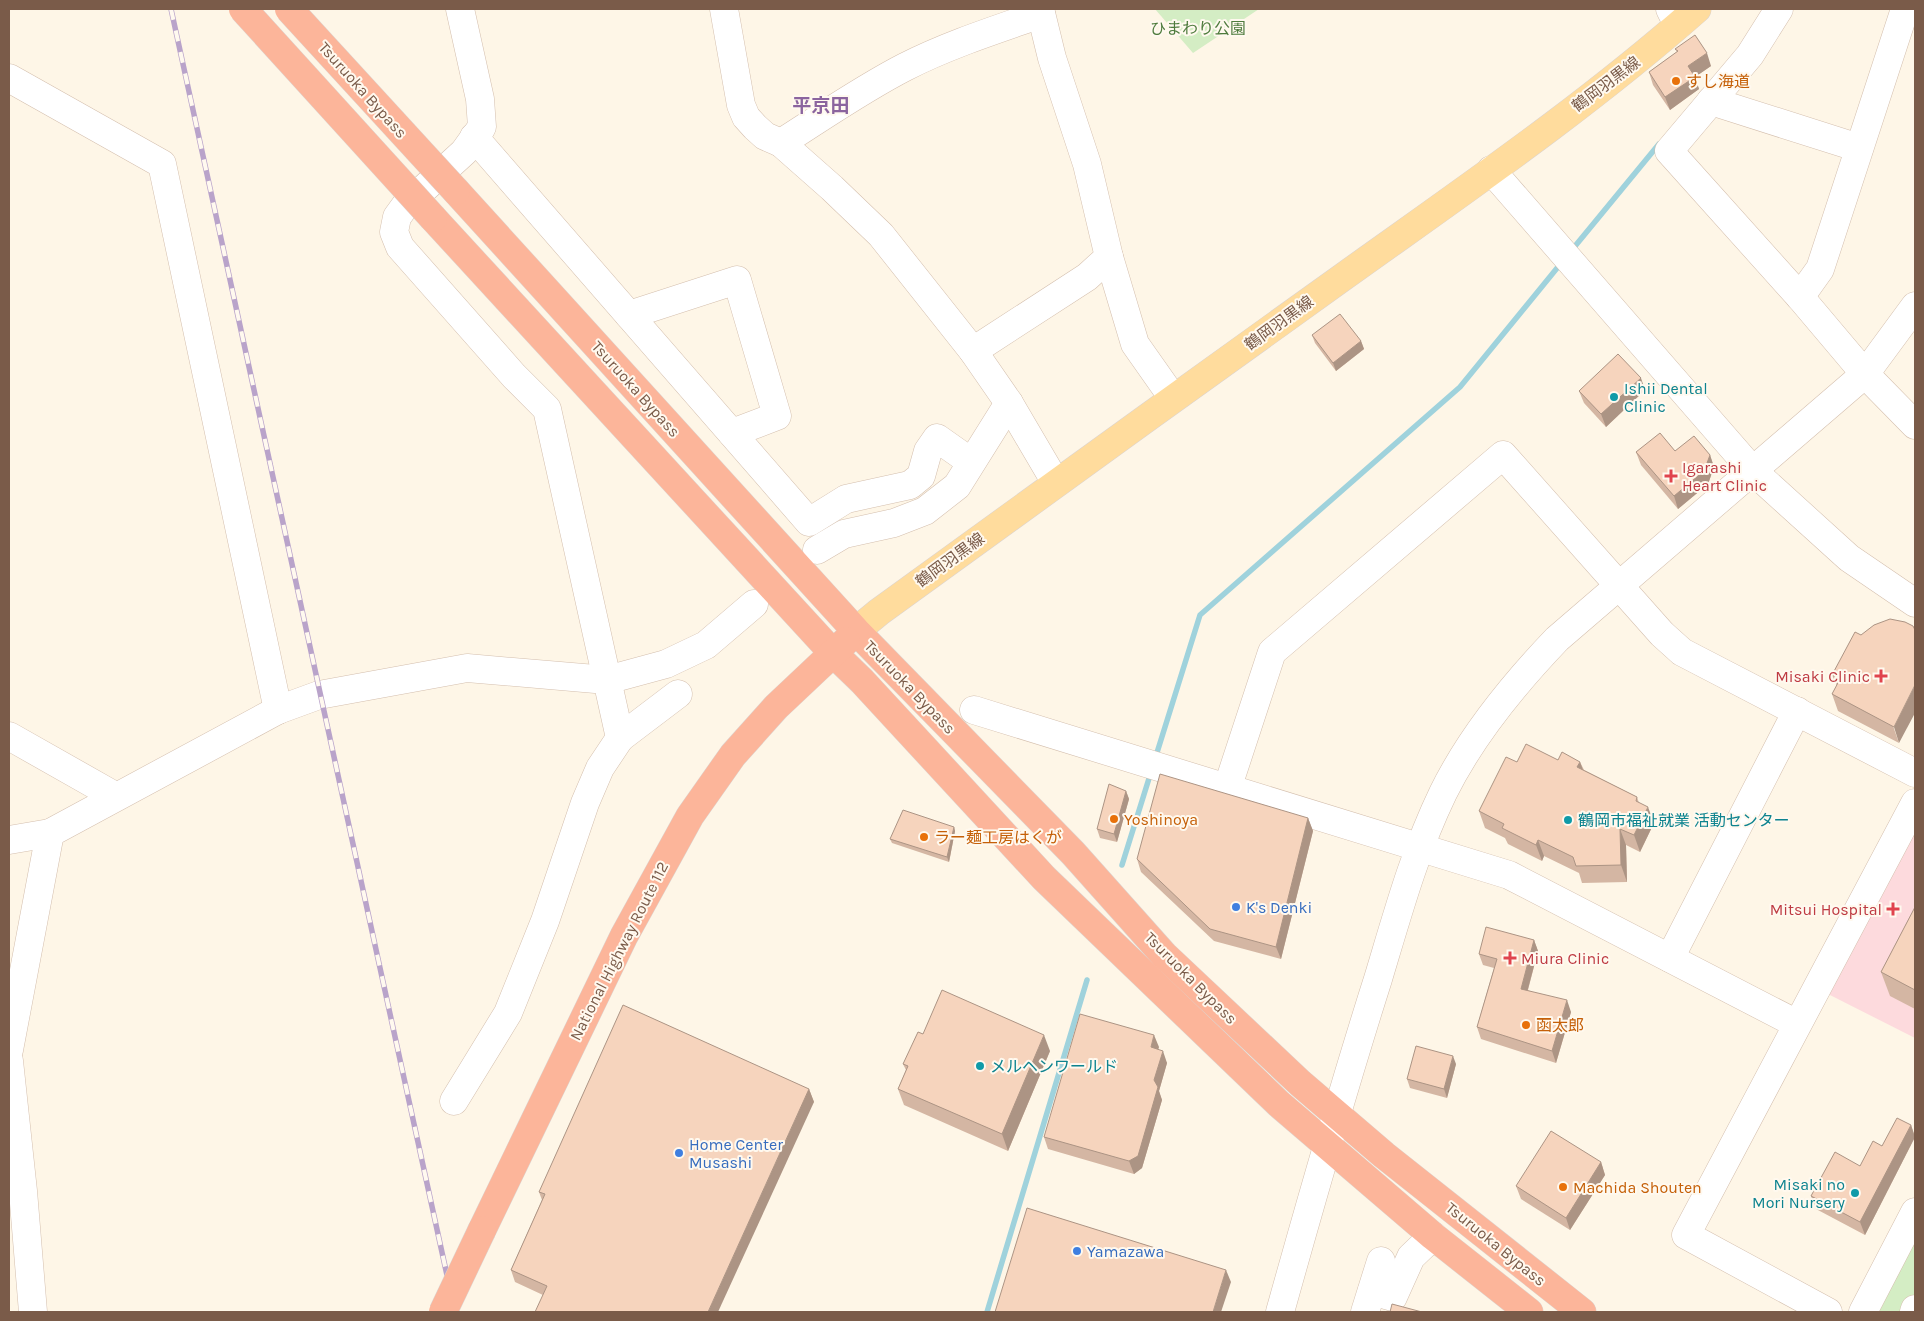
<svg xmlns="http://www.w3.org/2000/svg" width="1924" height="1321" font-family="Karla,'Noto Sans JP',sans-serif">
  <rect width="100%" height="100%" fill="#fef6e7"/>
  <polygon fill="#fddadd" points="1915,826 1915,1038 1826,993"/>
  <g fill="#d4edc4">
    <polygon points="1155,9 1259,9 1193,53"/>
    <polygon points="1915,1225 1915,1312 1871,1312"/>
  </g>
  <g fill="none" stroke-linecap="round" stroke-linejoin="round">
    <g stroke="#9fd2dc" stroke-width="5.5">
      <polyline points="1571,251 1659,144"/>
      <polyline points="1155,759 1200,615 1460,387 1562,262"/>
      <polyline points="1122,865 1151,772"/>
      <polyline points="987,1312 1087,980"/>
    </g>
    <defs>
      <g id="minor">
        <polyline points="724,9 741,105 746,117 755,127 765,136 781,143 832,188 881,235 973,351 1009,403 1056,483"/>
        <polyline points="1670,9 1678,25"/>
        <polyline points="1779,9 1750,55 1669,151 1800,297 1865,374 1915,425"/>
        <polyline points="9,78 162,164 278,710"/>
        <polyline points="1711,101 1859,148"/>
        <polyline points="474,137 809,522 846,499 910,485 921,476 928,451 937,438 971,462"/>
        <path d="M781 143C822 117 862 89 905 67 948 45 995 30 1041 14"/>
        <polyline points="1491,170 1753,471 1849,558 1915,603"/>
        <polyline points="1109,257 1135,344 1173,398"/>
        <polyline points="1800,297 1820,269 1905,9"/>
        <polyline points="629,315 737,280 777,416 732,433"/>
        <polyline points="973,351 1087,277 1109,257 1087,164 1052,58 1040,9"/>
        <polyline points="817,550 844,534 894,523 925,511 957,486 1009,403"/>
        <polyline points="974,710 1509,875 1797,1024"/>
        <polyline points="9,736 115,796"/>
        <polyline points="620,738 678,694"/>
        <polyline points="1227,789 1272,652 1503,455 1662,634 1682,652 1915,773"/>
        <polyline points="9,840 50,833 278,710 319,695 467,668 607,680 666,664 706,645 754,604"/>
        <polyline points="1670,958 1797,711"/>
        <polyline points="9,1050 50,833"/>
        <polyline points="9,1061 23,1191 33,1312"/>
        <polyline points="454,1101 508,1013 545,921 585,803 600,768 620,738 547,409 514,376 400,247 394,232 397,217 405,206 464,152 482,127 480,99 460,9"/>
        <polyline points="1372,1291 1393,1297 1411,1257 1433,1236"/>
        <path d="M1280 1312C1311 1201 1343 1089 1378 979 1397 916 1414 853 1443 793 1471 736 1513 685 1557 639L1865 374 1915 306"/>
        <polyline points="1365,1312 1381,1261"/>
        <polyline points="1828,1312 1686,1235 1915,803"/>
        <polyline points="1863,1312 1915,1212"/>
        <polyline points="1914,1312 1915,1309"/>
      </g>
      <path id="major" d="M856 631 879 612C1033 500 1188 388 1343 277 1463 191 1586 107 1697 9"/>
      <g id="highway">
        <polyline points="456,191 856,631 1073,853 1164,955 1300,1083 1384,1155 1582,1312"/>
        <polyline points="433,218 832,652 862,681 1044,878 1279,1104 1433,1236 1529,1312"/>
        <polyline points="482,1230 624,936 690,816 733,755 776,707 846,641"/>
      </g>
    </defs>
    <use href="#minor" stroke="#d4bfae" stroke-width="29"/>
    <use href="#major" stroke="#dcd4d0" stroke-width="29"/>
    <use href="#highway" stroke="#dcd4d0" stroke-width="29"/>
    <use href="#minor" stroke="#fff" stroke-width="28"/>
    <use href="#major" stroke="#ffdc9d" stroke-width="28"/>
    <use href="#highway" stroke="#fcb59a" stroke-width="28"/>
    <defs>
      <polyline id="rail" points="171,9 455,1312"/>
    </defs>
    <use href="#rail" stroke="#b9a3ca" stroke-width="5.5"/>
    <use href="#rail" stroke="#fff9ef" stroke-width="4" stroke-dasharray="11" stroke-linecap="butt"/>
    <defs>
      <g id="highway-bridge">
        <polyline points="243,9 433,218"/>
        <polyline points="289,9 456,191"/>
        <polyline points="443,1312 482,1230"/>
      </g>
    </defs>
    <use href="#highway-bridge" stroke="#dcd4d0" stroke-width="29" stroke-linecap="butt"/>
    <use href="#highway-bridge" stroke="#fcb59a" stroke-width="28"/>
  </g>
  <g fill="#d4b6a3">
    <polygon points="1675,49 1711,66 1695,77 1699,89 1670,110 1653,85 1649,72 1677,52"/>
    <polygon points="1312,335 1361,341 1364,349 1336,371 1315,343"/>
    <polygon points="1645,390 1606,427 1584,403 1579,391"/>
    <polygon points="1675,451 1710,455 1714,467 1708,484 1678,509 1641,465 1636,452"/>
    <polygon points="1861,635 1899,743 1838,711 1832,694 1837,686 1832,675"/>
    <polygon points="1558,760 1580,762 1584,770 1637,797 1639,803 1654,823 1640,852 1626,845 1627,882 1582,883 1579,873 1544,856 1542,861 1508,844 1505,838 1485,828 1479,811 1517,762"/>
    <polygon points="1126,791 1129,799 1117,842 1100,838 1097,829"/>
    <polygon points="1308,818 1313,831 1281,959 1214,941 1141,872 1137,859"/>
    <polygon points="954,827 955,831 949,862 892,843 890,839"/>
    <polygon points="1915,907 1915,1009 1890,996 1881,972"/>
    <polygon points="1534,940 1538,951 1528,990 1571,1012 1556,1063 1481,1039 1477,1027 1494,968 1483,965 1479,954"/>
    <polygon points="923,1034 1050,1051 1008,1151 904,1105 898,1089 906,1070 903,1064"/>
    <polygon points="1159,1047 1158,1049 1167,1063 1159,1091 1162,1100 1142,1168 1134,1174 1048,1149 1044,1137"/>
    <polygon points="1456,1064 1447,1098 1410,1088 1407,1079"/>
    <polygon points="809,1089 814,1102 543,1295 515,1282 511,1270 542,1200 539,1192"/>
    <polygon points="1911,1125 1915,1137 1865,1235 1816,1209 1811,1196 1860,1166 1882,1146"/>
    <polygon points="1601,1162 1605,1175 1570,1230 1521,1199 1516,1186"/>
  </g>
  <g fill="#ac9484">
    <polygon points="1707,53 1711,66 1695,77 1699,89 1670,110 1665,97 1688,66"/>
    <polygon points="1361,341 1364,349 1336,371 1333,363"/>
    <polygon points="1641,378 1645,390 1606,427 1601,414"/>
    <polygon points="1710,455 1714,467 1708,484 1678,509 1674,496"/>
    <polygon points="1915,685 1915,713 1899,743 1894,727"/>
    <polygon points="1580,762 1586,778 1577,767"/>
    <polygon points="1126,791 1129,799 1117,842 1114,834"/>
    <polygon points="1648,807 1654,823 1640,852 1634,835"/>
    <polygon points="1308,818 1313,831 1281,959 1276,947"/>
    <polygon points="954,827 955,831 949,862 947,857"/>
    <polygon points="1620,829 1626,845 1627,882 1621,865"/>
    <polygon points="1538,840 1544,856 1542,861 1536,845"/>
    <polygon points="1534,940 1538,951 1525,1000 1521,989"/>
    <polygon points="1567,1000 1571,1012 1556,1063 1552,1051"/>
    <polygon points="1044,1035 1050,1051 1008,1151 1002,1134"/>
    <polygon points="1154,1035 1159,1047 1155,1059 1151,1047"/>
    <polygon points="1163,1051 1167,1063 1159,1091 1162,1100 1142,1168 1134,1174 1129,1161"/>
    <polygon points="1453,1056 1456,1064 1447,1098 1444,1089"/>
    <polygon points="809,1089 814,1102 718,1312 708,1312"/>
    <polygon points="1911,1125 1915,1137 1865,1235 1860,1222"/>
    <polygon points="1601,1162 1605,1175 1570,1230 1566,1218"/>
    <polygon points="1226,1270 1231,1282 1221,1312 1213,1312"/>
  </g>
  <g fill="#f6d4bd" stroke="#ac9484">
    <polygon points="1695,35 1707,53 1688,66 1695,77 1665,97 1649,72 1678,51 1675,49"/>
    <polygon points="1340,314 1361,341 1333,363 1312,335"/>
    <polygon points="1618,354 1641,378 1601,414 1579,391"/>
    <polygon points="1660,433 1675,451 1694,436 1710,455 1704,471 1674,496 1636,452"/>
    <polygon points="1890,619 1905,622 1913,626 1915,630 1915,685 1894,727 1832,694 1840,679 1832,675 1855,632 1861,635 1874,625"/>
    <polygon points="1526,744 1558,760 1562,752 1580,762 1577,767 1637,797 1636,801 1648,807 1634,835 1620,829 1621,865 1576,866 1573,857 1538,840 1536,845 1502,828 1504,824 1479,811 1506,757 1517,762"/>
    <polygon points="1160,774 1308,818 1276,947 1210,929 1137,859"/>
    <polygon points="1109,784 1126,791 1114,834 1097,829"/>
    <polygon points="903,810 954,827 947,857 890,839"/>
    <polygon points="1915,907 1915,990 1881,972"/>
    <polygon points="1486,927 1534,940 1521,989 1567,1000 1552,1051 1477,1027 1497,959 1479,954"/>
    <polygon points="942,990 1044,1035 1002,1134 898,1089 908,1066 903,1064 918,1032 923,1034"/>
    <polygon points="623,1005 809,1089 708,1312 535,1312 547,1286 511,1270 545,1194 539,1192"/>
    <polygon points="1080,1014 1154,1035 1151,1047 1163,1051 1154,1080 1158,1087 1138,1156 1129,1161 1044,1137"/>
    <polygon points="1416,1046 1453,1056 1444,1089 1407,1079"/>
    <polygon points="1897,1118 1911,1125 1860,1222 1811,1196 1835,1152 1860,1166 1873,1141 1882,1146"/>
    <polygon points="1551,1131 1601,1162 1566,1218 1516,1186"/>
    <polygon points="1027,1208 1226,1270 1213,1312 995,1312"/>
    <polygon points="1392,1304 1422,1312 1390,1312"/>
  </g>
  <g fill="#e8710a" stroke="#fff9ef" stroke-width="2">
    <circle cx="1676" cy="81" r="5"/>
    <circle cx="1114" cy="819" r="5"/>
    <circle cx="924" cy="837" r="5"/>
    <circle cx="1526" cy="1025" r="5"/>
    <circle cx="1563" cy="1187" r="5"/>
  </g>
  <g fill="#0f9aa8" stroke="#fff9ef" stroke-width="2">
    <circle cx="1614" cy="397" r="5"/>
    <circle cx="1568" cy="820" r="5"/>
    <circle cx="980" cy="1066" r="5"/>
    <circle cx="1855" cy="1193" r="5"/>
  </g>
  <g fill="#e0444e" stroke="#fff9ef" stroke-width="2">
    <path d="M1668.5 468.5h5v5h5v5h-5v5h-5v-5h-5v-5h5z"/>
    <path d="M1878.5 668.5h5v5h5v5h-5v5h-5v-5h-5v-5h5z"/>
    <path d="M1890.5 901.5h5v5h5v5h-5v5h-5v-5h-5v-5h5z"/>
    <path d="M1507.5 950.5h5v5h5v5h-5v5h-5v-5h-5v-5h5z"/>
  </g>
  <g fill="#3f7fe0" stroke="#fff9ef" stroke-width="2">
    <circle cx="1236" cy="907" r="5"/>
    <circle cx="679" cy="1153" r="5"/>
    <circle cx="1077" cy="1251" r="5"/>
  </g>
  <g text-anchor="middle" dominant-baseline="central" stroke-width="4" stroke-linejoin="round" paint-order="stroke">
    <g font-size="16" fill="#4e7b3d" stroke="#fff9ef">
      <text x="1198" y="28">ひまわり公園</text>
    </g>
    <g font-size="16" fill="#c56008" stroke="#fff9ef" text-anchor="start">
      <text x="1686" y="81">すし海道</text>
      <text x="1124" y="819">Yoshinoya</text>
      <text x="934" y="837">ラー麺工房はくが</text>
      <text x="1536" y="1025">函太郎</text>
      <text x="1573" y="1187">Machida Shouten</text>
    </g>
    <g font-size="16" fill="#7a5b49" stroke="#fff9ef">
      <text transform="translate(1606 84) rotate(-37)">鶴岡羽黒線</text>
      <text transform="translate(363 90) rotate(48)">Tsuruoka Bypass</text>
      <text transform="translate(1279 323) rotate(-36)">鶴岡羽黒線</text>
      <text transform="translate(636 389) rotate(48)">Tsuruoka Bypass</text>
      <text transform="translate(950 560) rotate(-36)">鶴岡羽黒線</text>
      <text transform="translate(910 687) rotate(46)">Tsuruoka Bypass</text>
      <text transform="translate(619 951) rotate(-63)">National Highway Route 112</text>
      <text transform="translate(1191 978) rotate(45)">Tsuruoka Bypass</text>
      <text transform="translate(1496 1244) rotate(39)">Tsuruoka Bypass</text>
    </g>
    <g font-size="16" fill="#0d838f" stroke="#fff9ef" text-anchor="start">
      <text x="1624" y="388">Ishii Dental<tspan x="1624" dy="18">Clinic</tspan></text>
      <text x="1578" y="820">鶴岡市福祉就業 活動センター</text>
      <text x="990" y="1066">メルヘンワールド</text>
      <text x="1845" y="1184" text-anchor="end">Misaki no<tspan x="1845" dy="18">Mori Nursery</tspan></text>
    </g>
    <g font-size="16" fill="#be3a42" stroke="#fff9ef" text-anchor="start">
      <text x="1682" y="467">Igarashi<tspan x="1682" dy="18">Heart Clinic</tspan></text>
      <text x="1870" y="676" text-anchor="end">Misaki Clinic</text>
      <text x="1882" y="909" text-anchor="end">Mitsui Hospital</text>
      <text x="1521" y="958">Miura Clinic</text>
    </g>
    <g font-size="16" fill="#366cbe" stroke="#fff9ef" text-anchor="start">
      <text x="1246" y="907">K's Denki</text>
      <text x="689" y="1144">Home Center<tspan x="689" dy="18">Musashi</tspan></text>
      <text x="1087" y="1251">Yamazawa</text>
    </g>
    <g font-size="19" font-weight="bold" fill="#8b649e" stroke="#fff9ef">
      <text x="821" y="106">平京田</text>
    </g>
  </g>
  <rect width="1924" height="1321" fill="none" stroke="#7a5b49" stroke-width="20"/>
</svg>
